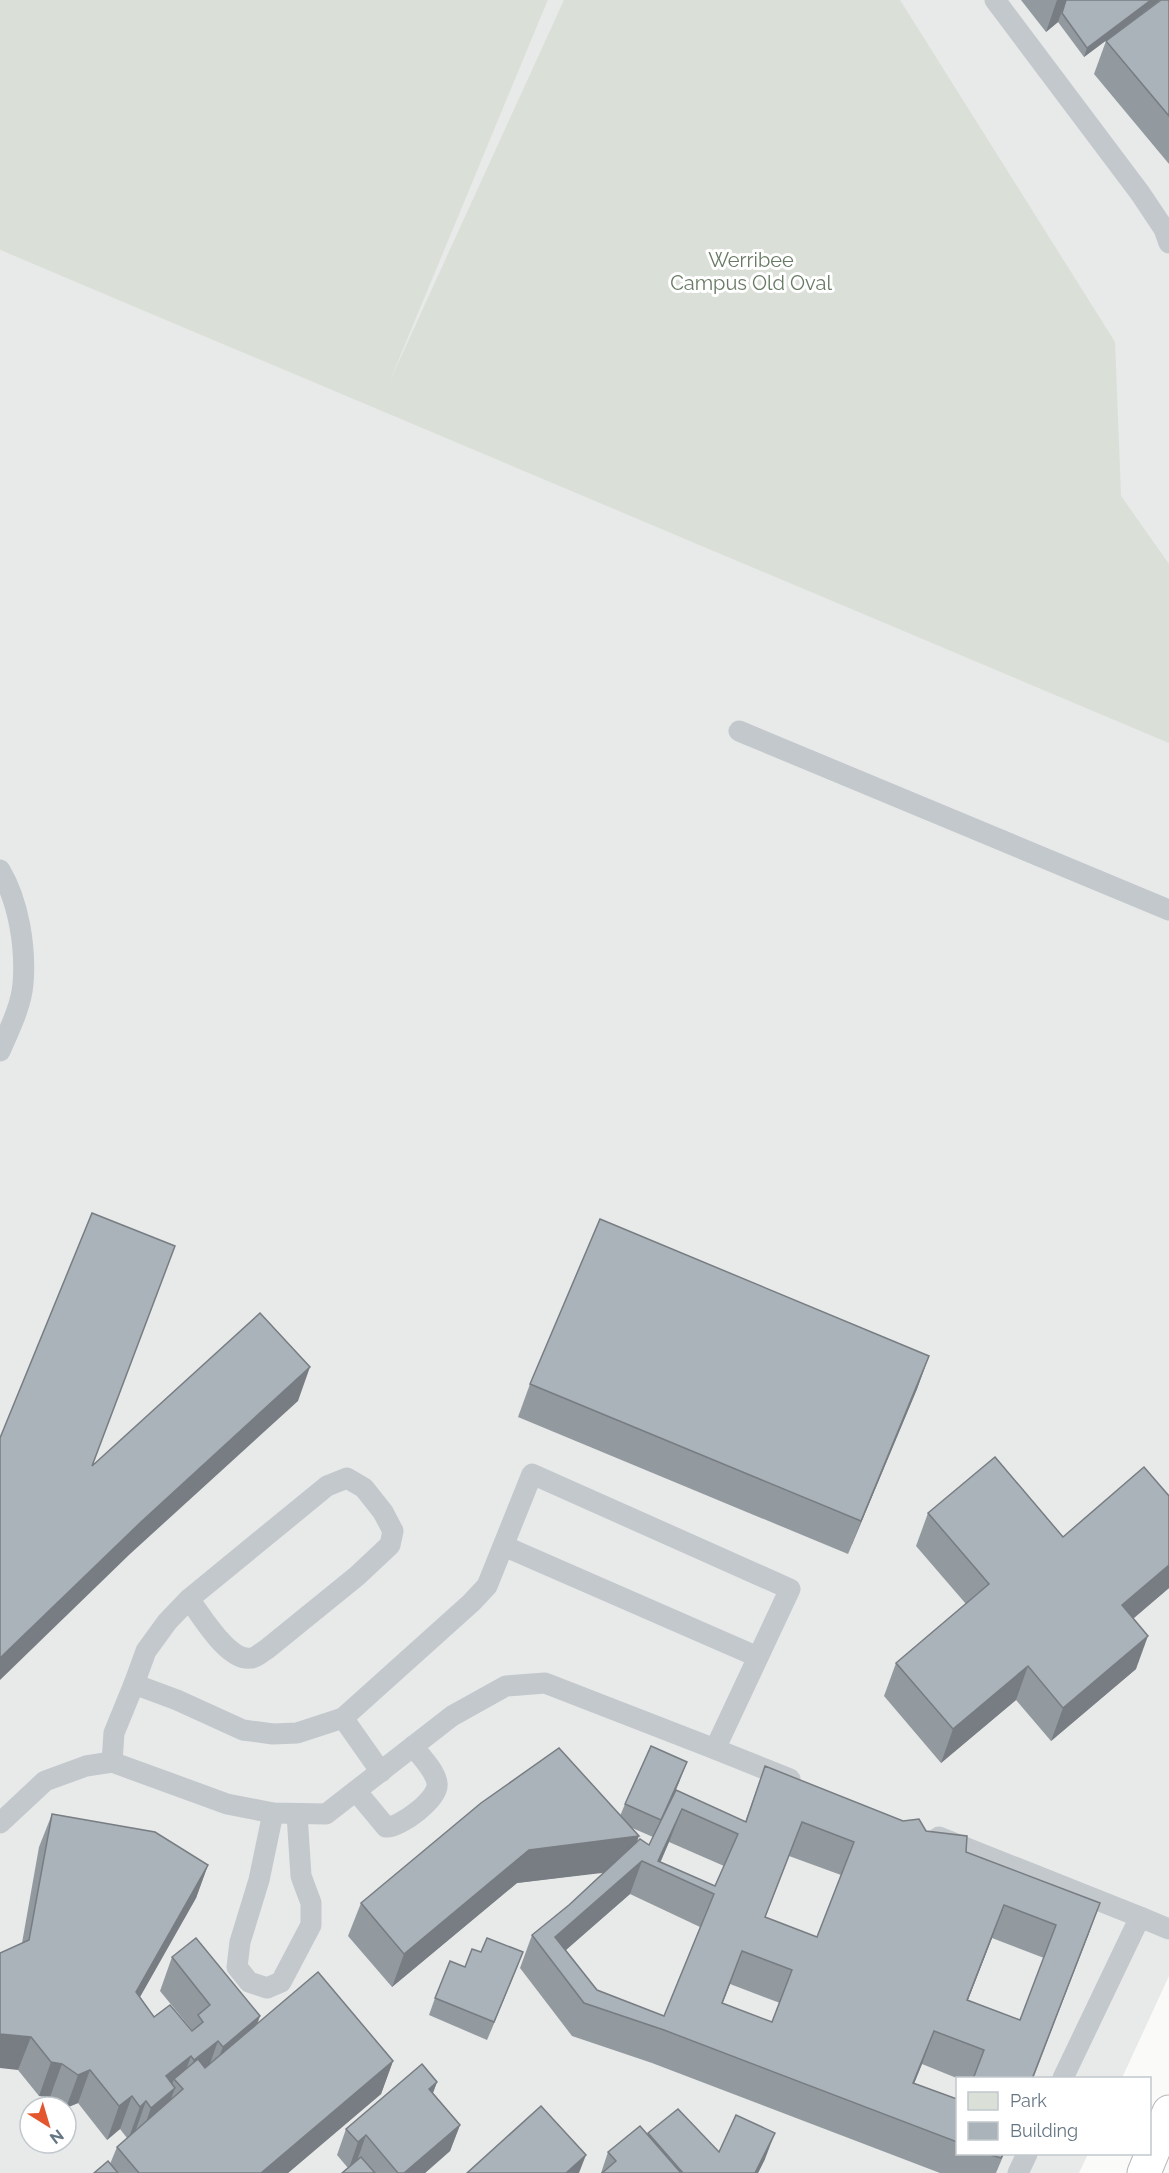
<svg xmlns="http://www.w3.org/2000/svg" width="1169" height="2173" font-family="Raleway,sans-serif">
  <rect width="100%" height="100%" fill="#fafaf8"/>
  <path fill="#e8e9e9" fill-rule="evenodd" d="M548 0H1169V1976L1122 2078H958V2154H1088L1079 2173H0V250L378 408ZM30 2107H66V2143H30Z"/>
  <polygon fill="#dadfd7" points="0,0 548,0 389,383 564,0 900,0 1115,342 1121,496 1169,564 1169,743 0,250"/>
  <g fill="none" stroke-linecap="round" stroke-linejoin="round">
    <defs>
      <polyline id="trunk" points="1144,2173 1169,2112"/>
    </defs>
    <use href="#trunk" stroke="#b4b9bd" stroke-width="35"/>
    <g stroke="#c3c8cc" stroke-width="21">
      <polyline points="995,0 1140,193 1164,229 1169,243"/>
      <polyline points="739,731 1169,910"/>
      <path d="M0 870C19 902 26 948 23 984 21 1007 9 1030 0 1051"/>
      <polyline points="504,1546 758,1657"/>
      <path d="M134 1684 146 1651 167 1622 189 1599 327 1486 347 1478 364 1488 383 1512 393 1531 390 1545 357 1576 267 1649C262 1652 256 1658 251 1658 228 1662 201 1615 189 1599"/>
      <polyline points="715,1749 790,1779"/>
      <polyline points="112,1762 114,1733 134,1684 177,1700 243,1730 273,1734 297,1733 343,1718 381,1772"/>
      <path d="M356 1791 386 1827C400 1828 440 1798 437 1783 435 1770 421 1757 413 1746"/>
      <polyline points="273,1813 259,1880 240,1942 237,1967 249,1982 267,1988 281,1982 311,1925 311,1903 301,1876 297,1814"/>
      <polyline points="0,1823 45,1781 86,1766 112,1762 227,1804 273,1813 326,1814 452,1716 506,1686 545,1683 715,1749 790,1589 532,1474 487,1586 471,1603 343,1718"/>
      <polyline points="939,1837 1140,1917"/>
      <polyline points="1063,2078 1140,1917 1169,1929"/>
      <polyline points="1018,2173 1027,2154"/>
    </g>
    <use href="#trunk" stroke="#fff" stroke-width="33"/>
  </g>
  <g fill="#929a9f" fill-rule="evenodd">
    <polygon points="1021,0 1160,0 1084,57 1058,22 1046,32"/>
    <polygon points="1169,0 1169,164 1094,74 1106,41"/>
    <polygon points="929,1356 917,1389 848,1554 518,1417 530,1384"/>
    <polygon points="928,1513 1063,1537 1169,1588 1133,1619 1136,1669 1051,1741 1016,1700 941,1763 884,1696 896,1663 966,1604 916,1546"/>
    <path d="M765 1766 926 1831 966 1852 1100 1903 1033 2079H959L922 2064 914 2083 957 2099V2154H1004L996 2173H940L652 2063 572 2036 520 1968 532 1935 569 1905 604 1872 517 1883 392 1987 348 1936 361 1903 620 1816 625 1804 680 1780 676 1790 745 1822ZM630 1827 653 1837 649 1845 637 1842ZM669 1842 724 1866 715 1886 660 1862ZM789 1856 841 1875 817 1937 765 1918ZM630 1894 700 1927 664 2016 597 1990 566 1950ZM992 1938 1044 1958 1020 2020 968 2000ZM730 1984 780 2003 772 2022 722 2003Z"/>
    <polygon points="52,1814 208,1865 196,1898 140,1997 154,2017 192,2030 160,1991 172,1957 260,2016 257,2024 393,2061 381,2094 288,2173 94,2173 110,2164 117,2147 127,2138 120,2129 107,2140 78,2103 66,2108 66,2107 64,2107 50,2097 39,2096 18,2070 22,1943 39,1847"/>
    <polygon points="481,1952 523,1952 487,2040 429,2015 435,1998 465,1967"/>
    <polygon points="437,2082 433,2093 460,2125 450,2151 425,2173 342,2173 348,2168 337,2155 346,2129"/>
    <polygon points="648,2133 719,2152 765,2159 758,2173 601,2173 608,2152 647,2134"/>
  </g>
  <g fill="#777d82">
    <polygon points="1057,0 1066,0 1058,22 1046,32"/>
    <polygon points="1151,0 1160,0 1084,57 1087,48"/>
    <polygon points="929,1356 917,1389 848,1554 861,1521"/>
    <polygon points="310,1367 298,1401 130,1554 0,1680 0,1658 142,1521"/>
    <polygon points="1169,1565 1169,1588 1110,1638 1122,1605"/>
    <polygon points="1148,1636 1136,1669 1051,1741 1063,1708"/>
    <polygon points="1028,1666 1016,1700 941,1763 953,1729"/>
    <polygon points="687,1762 680,1780 654,1837 661,1820"/>
    <polygon points="682,1809 669,1842 658,1868 658,1861"/>
    <polygon points="639,1836 627,1870 517,1883 392,1987 404,1954 529,1850"/>
    <polygon points="642,1861 630,1894 552,1962 555,1937"/>
    <polygon points="208,1865 196,1898 124,2025 136,1992"/>
    <polygon points="1100,1903 1088,1936 1032,2079"/>
    <polygon points="1004,1905 992,1938 955,2033 967,2000"/>
    <polygon points="742,1951 730,1984 710,2036 722,2003"/>
    <polygon points="523,1952 516,1970 487,2040 494,2022"/>
    <polygon points="260,2016 248,2050 210,2080 223,2047"/>
    <polygon points="934,2031 922,2064 901,2116 913,2083"/>
    <polygon points="0,2034 31,2037 18,2070 0,2068"/>
    <polygon points="218,2041 206,2075 182,2093 194,2060"/>
    <polygon points="191,2056 180,2086 174,2079 169,2093 175,2088 163,2121 139,2141 151,2108 166,2076"/>
    <polygon points="393,2061 381,2094 288,2173 261,2173"/>
    <polygon points="51,2062 62,2064 50,2097 39,2096"/>
    <polygon points="90,2070 78,2103 66,2108 78,2075"/>
    <polygon points="437,2082 427,2108 429,2089"/>
    <polygon points="132,2096 120,2129 107,2140 119,2106"/>
    <polygon points="146,2101 134,2135 128,2140 140,2107"/>
    <polygon points="460,2125 450,2151 425,2173 404,2173"/>
    <polygon points="775,2133 765,2159 758,2173 755,2173"/>
    <polygon points="366,2135 357,2161 349,2168 358,2142"/>
    <polygon points="586,2155 579,2173 566,2173"/>
  </g>
  <g fill="#aab3b9" stroke="#777d82" stroke-width="1.5" fill-rule="evenodd">
    <polygon points="1066,0 1151,0 1087,48 1062,13"/>
    <polygon points="1161,0 1169,0 1169,116 1106,41"/>
    <polygon points="92,1213 175,1246 92,1466 260,1313 310,1367 142,1521 0,1658 0,1438"/>
    <polygon points="600,1219 929,1356 861,1521 530,1384"/>
    <polygon points="995,1457 1063,1537 1144,1467 1169,1496 1169,1565 1122,1605 1148,1636 1063,1708 1028,1666 953,1729 896,1663 989,1584 928,1513"/>
    <polygon points="651,1746 687,1762 661,1820 625,1804"/>
    <polygon points="559,1748 639,1836 529,1850 404,1954 361,1903 481,1803"/>
    <path d="M765 1766 903 1821 919 1819 926 1831 967 1836 966 1852 1100 1903 1032 2079H973L984 2050 934 2031 913 2083 957 2099V2142L664 2030 584 2003 532 1935 569 1905 640 1839 649 1845 676 1790 746 1822ZM682 1809 738 1834 715 1886 658 1861ZM802 1822 854 1842 817 1937 765 1917ZM642 1861 714 1894 664 2016 597 1990 555 1937ZM1004 1905 1056 1925 1020 2020 967 2000ZM742 1951 792 1970 772 2022 722 2003Z"/>
    <polygon points="52,1814 155,1832 208,1865 136,1992 154,2017 170,2005 192,2031 203,2022 198,2015 210,2005 172,1957 196,1938 260,2016 223,2047 218,2041 194,2060 191,2056 166,2076 175,2088 151,2108 146,2101 140,2107 132,2096 119,2106 90,2070 78,2075 62,2064 51,2062 31,2037 0,2034 0,1953 29,1940"/>
    <polygon points="487,1938 523,1952 494,2022 435,1998 450,1961 465,1967 472,1949 481,1952"/>
    <polygon points="318,1972 393,2061 261,2173 139,2173 117,2147 183,2089 174,2079 198,2059 205,2068"/>
    <polygon points="422,2064 437,2082 429,2089 460,2125 404,2173 398,2173 366,2135 358,2142 346,2129"/>
    <polygon points="541,2106 586,2155 566,2173 467,2173"/>
    <polygon points="678,2109 719,2152 736,2115 775,2133 755,2173 683,2173 648,2133"/>
    <polygon points="640,2126 681,2173 602,2173 616,2161 608,2152"/>
    <polygon points="988,2154 1003,2154 1001,2158"/>
    <polygon points="361,2157 375,2173 342,2173"/>
    <polygon points="108,2161 118,2173 94,2173"/>
  </g>
  <g text-anchor="middle" dominant-baseline="central" stroke-width="6" stroke-linejoin="round" paint-order="stroke">
    <g font-size="20" fill="#687a64" stroke="#fff">
      <text x="751" y="260">Werribee<tspan x="751" dy="23">Campus Old Oval</tspan></text>
    </g>
  </g>
  <rect x="956" y="2077" width="195" height="78" fill="#ffffff" stroke="#c1c8cd" stroke-width="1.5"/>
  <rect x="968" y="2092" width="30" height="18" fill="#dadfd7" stroke="#c1c8cd" stroke-width="1.5"/>
  <text x="1010" y="2107" font-size="18" fill="#657683">Park</text>
  <rect x="968" y="2122" width="30" height="18" fill="#aab3b9" stroke="#c1c8cd" stroke-width="1.5"/>
  <text x="1010" y="2137" font-size="18" fill="#657683">Building</text>
  <g transform="translate(48 2125) rotate(143)"><circle r="28" fill="#ffffff" stroke="#c1c8cd" stroke-width="1.5"/>
  <path d="M0-4.5L10 22L0 15L-10 22Z" fill="#e4572e"/>
  <text y="-9" font-size="16" font-weight="bold" text-anchor="middle" fill="#657683">N</text>
  </g>
</svg>
